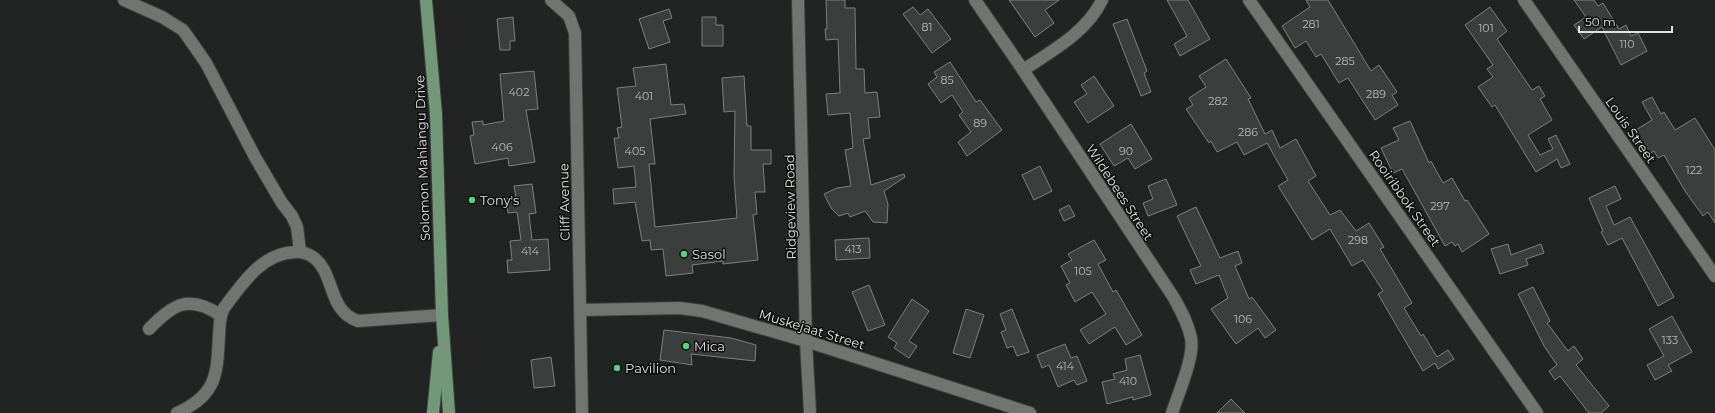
<svg xmlns="http://www.w3.org/2000/svg" width="1715" height="413" font-family="Montserrat,sans-serif">
  <rect width="100%" height="100%" fill="#212422"/>
  <g fill="#3b3e3c" stroke="#7d807d">
    <polygon points="826,0 845,0 845,8 855,8 856,69 864,69 865,93 877,92 880,117 868,118 870,138 863,139 871,185 904,174 905,177 884,191 888,204 887,223 873,222 865,211 850,217 848,213 839,216 831,208 824,194 837,188 851,186 845,150 853,148 850,113 828,115 826,94 840,93 838,39 826,40 825,29 827,29"/>
    <polygon points="1009,0 1059,0 1045,10 1054,23 1035,37"/>
    <polygon points="1167,0 1188,0 1210,39 1180,56 1174,44 1187,36"/>
    <polygon points="1306,0 1328,0 1371,71 1379,65 1397,92 1392,95 1398,105 1375,120 1348,78 1339,83 1321,54 1316,57 1306,41 1295,48 1282,26 1310,7"/>
    <polygon points="1574,0 1594,0 1598,6 1603,3 1619,29 1626,25 1631,36 1638,33 1647,51 1621,65 1602,27 1584,39 1574,25 1586,17"/>
    <polygon points="913,7 920,15 928,9 951,39 932,53 903,14"/>
    <polygon points="1490,7 1507,31 1497,39 1532,90 1539,86 1545,96 1540,99 1552,120 1528,135 1540,155 1553,149 1548,139 1556,135 1570,164 1561,168 1557,159 1536,172 1495,105 1492,107 1478,87 1493,77 1487,69 1493,65 1465,25"/>
    <polygon points="669,9 672,18 663,21 670,42 649,49 639,19"/>
    <polygon points="513,17 515,41 510,41 510,50 500,50 497,19"/>
    <polygon points="702,17 716,17 716,25 723,25 723,46 702,46"/>
    <polygon points="1127,19 1147,71 1144,73 1151,92 1141,96 1113,24"/>
    <polygon points="1226,59 1251,98 1248,99 1265,134 1272,130 1280,148 1296,139 1316,176 1308,181 1330,215 1340,210 1356,231 1369,223 1384,247 1380,249 1412,303 1404,308 1421,336 1423,334 1437,357 1448,350 1454,359 1438,369 1435,363 1423,371 1378,294 1383,291 1363,260 1352,266 1330,229 1312,240 1278,186 1288,180 1267,143 1244,155 1237,142 1217,152 1211,141 1209,143 1186,109 1193,105 1189,98 1206,87 1199,76"/>
    <polygon points="950,62 976,102 980,100 1002,130 967,156 958,142 971,132 959,115 963,112 952,95 941,103 928,84 937,77 934,72"/>
    <polygon points="666,64 671,105 684,104 686,114 650,119 655,164 649,164 655,227 737,218 734,176 735,111 724,112 722,78 744,76 747,126 751,126 751,150 771,150 771,164 763,164 765,192 755,192 757,214 753,215 758,260 723,264 723,261 692,265 693,273 666,276 663,249 651,250 650,240 642,241 635,202 614,204 613,189 636,187 634,166 618,168 614,138 619,138 617,128 622,127 617,88 636,86 633,68"/>
    <polygon points="534,71 538,109 526,110 535,162 509,166 508,158 475,164 470,136 474,135 472,122 483,121 483,125 504,121 500,74"/>
    <polygon points="1094,76 1114,106 1088,123 1074,102 1087,94 1081,85"/>
    <polygon points="1652,97 1661,114 1664,112 1675,130 1695,118 1715,150 1715,223 1708,212 1703,216 1685,191 1664,155 1658,158 1654,151 1645,156 1631,133 1652,120 1642,102"/>
    <polygon points="1410,121 1429,163 1431,161 1443,183 1452,178 1465,201 1467,200 1489,234 1462,252 1458,244 1455,246 1452,242 1445,246 1402,169 1393,173 1381,148 1399,140 1393,128"/>
    <polygon points="1131,124 1152,159 1135,169 1128,158 1114,166 1100,144"/>
    <polygon points="1040,166 1052,191 1034,200 1022,175"/>
    <polygon points="1166,179 1177,205 1148,216 1143,203 1153,199 1148,186"/>
    <polygon points="532,184 536,213 529,214 532,240 548,239 550,270 508,273 507,260 512,260 510,241 521,240 517,212 508,213 506,199 516,197 514,186"/>
    <polygon points="1615,186 1621,199 1606,206 1614,225 1630,217 1674,297 1658,306 1622,238 1608,245 1601,232 1603,231 1589,198"/>
    <polygon points="1069,205 1075,216 1064,221 1059,210"/>
    <polygon points="1196,207 1220,258 1238,251 1242,263 1235,266 1249,299 1252,297 1276,330 1265,338 1258,328 1236,344 1211,309 1228,298 1219,275 1196,284 1190,270 1201,266 1177,216"/>
    <polygon points="869,238 870,258 836,260 835,240"/>
    <polygon points="1094,240 1106,260 1098,264 1113,292 1116,290 1142,335 1126,345 1115,327 1089,344 1080,330 1106,314 1092,292 1075,302 1066,285 1070,283 1061,266 1072,260 1068,254"/>
    <polygon points="1508,244 1511,255 1541,244 1544,253 1526,259 1528,265 1500,274 1491,249"/>
    <polygon points="869,285 885,325 868,331 852,292"/>
    <polygon points="1533,287 1550,321 1547,323 1568,351 1574,346 1583,359 1576,365 1609,406 1601,413 1589,413 1560,376 1555,380 1549,371 1557,365 1544,346 1518,294"/>
    <polygon points="912,299 929,311 909,341 917,346 909,358 894,348 897,343 888,337"/>
    <polygon points="966,309 984,315 970,358 953,353"/>
    <polygon points="1012,309 1029,352 1017,356 1013,346 1007,348 1001,332 1006,330 1000,314"/>
    <polygon points="1672,316 1692,352 1668,365 1672,371 1655,380 1647,365 1664,356 1649,329"/>
    <polygon points="664,330 731,338 756,345 755,361 691,354 692,365 660,360"/>
    <polygon points="1065,344 1071,358 1077,356 1087,381 1077,385 1074,380 1058,387 1049,365 1042,368 1037,355"/>
    <polygon points="1140,355 1151,395 1133,400 1133,397 1107,404 1102,382 1115,379 1113,374 1127,370 1125,359"/>
    <polygon points="551,357 555,386 534,388 531,360"/>
    <polygon points="1231,399 1245,413 1217,413"/>
  </g>
  <g fill="none" stroke-linecap="round" stroke-linejoin="round">
    <defs>
      <g id="street">
        <polyline points="124,0 162,17 183,30 206,63 255,157 282,203 292,216 297,227 300,251"/>
        <polyline points="551,0 569,16 575,33 582,413"/>
        <polyline points="798,0 806,341 810,413"/>
        <path d="M975 0 1023 70 1174 298C1181 311 1188 323 1191 338 1195 356 1178 394 1172 413"/>
        <polyline points="1249,0 1537,413"/>
        <polyline points="1524,0 1715,276"/>
        <path d="M1023 70C1052 51 1087 32 1102 0"/>
        <polyline points="580,310 680,308 702,311 806,341 1030,413"/>
        <path d="M149 329C173 304 189 294 220 315"/>
        <path d="M177 413C217 395 217 375 219 335 220 325 219 317 224 308 242 284 262 253 295 252 308 251 318 259 324 270 334 289 334 313 358 321L442 315"/>
      </g>
      <g id="primary">
        <polyline points="426,0 436,114 442,315 449,413"/>
        <polyline points="433,413 439,352"/>
      </g>
    </defs>
    <use href="#street" stroke="#3e403e" stroke-width="14"/>
    <use href="#primary" stroke="#3e403e" stroke-width="14"/>
    <use href="#street" stroke="#717471" stroke-width="12"/>
    <use href="#primary" stroke="#739779" stroke-width="12"/>
  </g>
  <g fill="#50d674" stroke="#0c0d0c" stroke-width="1.5">
    <circle cx="472" cy="200" r="4"/>
    <circle cx="684" cy="254" r="4"/>
    <circle cx="686" cy="346" r="4"/>
    <circle cx="617" cy="368" r="4"/>
  </g>
  <g text-anchor="middle" dominant-baseline="central" stroke-width="3" stroke-linejoin="round" paint-order="stroke">
    <g font-size="11" fill="#b8bab8">
      <text x="1311" y="24">281</text>
      <text x="927" y="27">81</text>
      <text x="1486" y="28">101</text>
      <text x="1627" y="44">110</text>
      <text x="1345" y="61">285</text>
      <text x="947" y="80">85</text>
      <text x="519" y="92">402</text>
      <text x="1376" y="94">289</text>
      <text x="644" y="96">401</text>
      <text x="1218" y="101">282</text>
      <text x="980" y="123">89</text>
      <text x="1248" y="132">286</text>
      <text x="502" y="147">406</text>
      <text x="635" y="151">405</text>
      <text x="1126" y="151">90</text>
      <text x="1694" y="170">122</text>
      <text x="1440" y="206">297</text>
      <text x="1358" y="240">298</text>
      <text x="853" y="249">413</text>
      <text x="530" y="251">414</text>
      <text x="1083" y="271">105</text>
      <text x="1243" y="319">106</text>
      <text x="1670" y="340">133</text>
      <text x="1065" y="366">414</text>
      <text x="1128" y="381">410</text>
    </g>
    <g font-size="13" fill="#e1e3e1" stroke="#0c0d0c">
      <text transform="translate(1631 130) rotate(55)">Louis Street</text>
      <text transform="translate(422 158) rotate(-92)">Solomon Mahlangu Drive</text>
      <text transform="translate(1120 192) rotate(57)">Wildebees Street</text>
      <text transform="translate(1405 198) rotate(55)">Rooiribbok Street</text>
      <text transform="translate(564 202) rotate(-91)">Cliff Avenue</text>
      <text transform="translate(790 207) rotate(-91)">Ridgeview Road</text>
      <text transform="translate(812 329) rotate(17)">Muskejaat Street</text>
    </g>
    <g font-size="13" fill="#e1e3e1" stroke="#0c0d0c" text-anchor="start">
      <text x="480" y="200">Tony's</text>
      <text x="692" y="254">Sasol</text>
      <text x="694" y="346">Mica</text>
      <text x="625" y="368">Pavilion</text>
    </g>
  </g>
  <path d="M1579 26v6h93v-6" fill="none" stroke="#e1e3e1" stroke-width="2"/>
  <text x="1585" y="26" font-size="12" fill="#e1e3e1" stroke="#0c0d0c" stroke-width="3" paint-order="stroke">50 m</text>
</svg>
